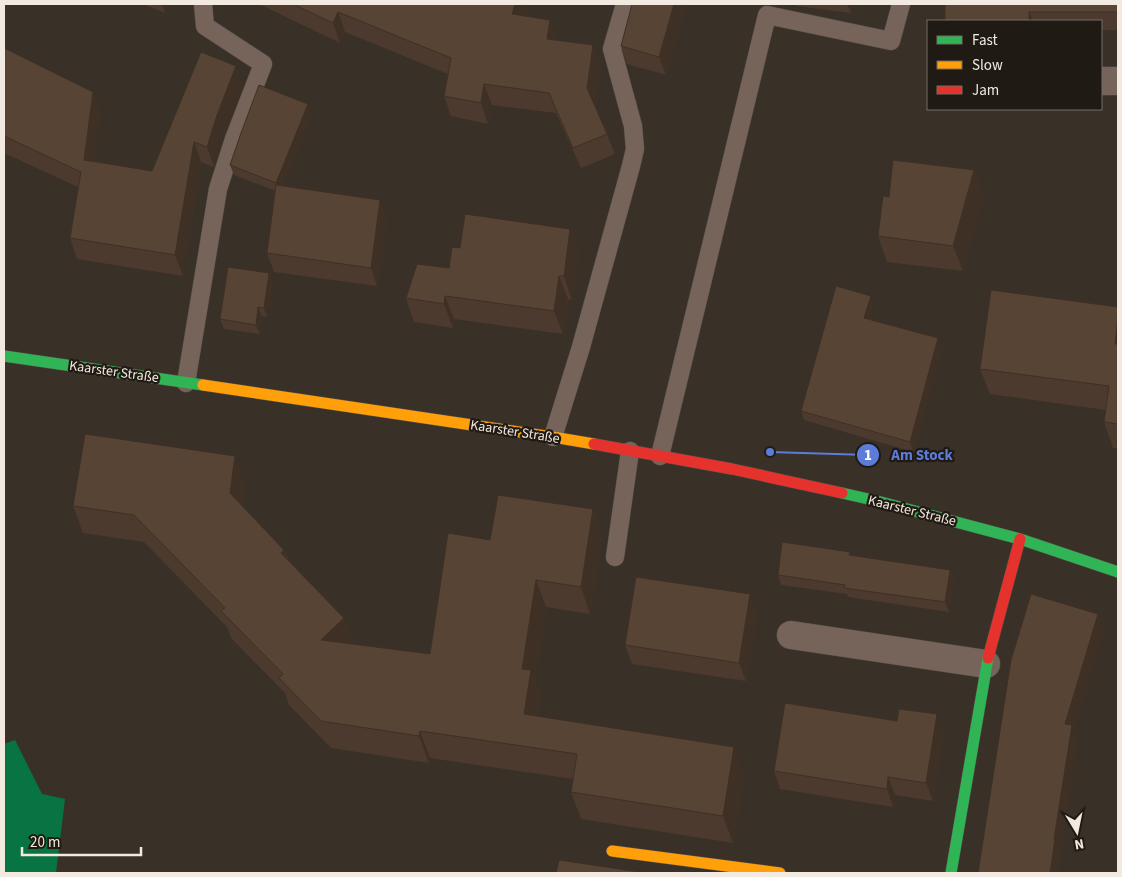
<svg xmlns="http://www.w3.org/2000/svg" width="1122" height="877" font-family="'Source Sans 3',sans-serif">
  <rect width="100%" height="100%" fill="#393128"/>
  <polygon fill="#097443" points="15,740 42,794 65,799 56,873 4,873 4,744"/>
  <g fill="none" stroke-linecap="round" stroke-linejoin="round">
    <defs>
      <g id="lane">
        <polyline points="186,383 218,189 234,139 263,64 205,26 203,4"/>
        <polyline points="553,437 581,347 631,166 635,149 633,126 612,49 625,4"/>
        <polyline points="660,456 767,15 891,41 901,4"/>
        <polyline points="615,557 630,451"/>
      </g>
      <g id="street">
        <polyline points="1101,81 1118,81"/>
        <polyline points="791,635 986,664"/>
      </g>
      <g id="fast">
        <polyline points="4,356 203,385"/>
        <polyline points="842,493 877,501 1020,539 1118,572"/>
        <polyline points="951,873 988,658"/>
      </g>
      <g id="slow">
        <polyline points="203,385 553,437 594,444"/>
        <polyline points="612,851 780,873"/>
      </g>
      <g id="jam">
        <polyline points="594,444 732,469 842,493"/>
        <polyline points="988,658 1020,539"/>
      </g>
    </defs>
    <use href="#lane" stroke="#554e47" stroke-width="19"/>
    <use href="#street" stroke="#554e47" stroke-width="29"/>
    <use href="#fast" stroke="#554e47" stroke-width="12"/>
    <use href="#slow" stroke="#554e47" stroke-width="12"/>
    <use href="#jam" stroke="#554e47" stroke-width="12"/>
    <use href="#lane" stroke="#76645a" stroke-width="18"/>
    <use href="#street" stroke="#76645a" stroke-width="28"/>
    <use href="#fast" stroke="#30b455" stroke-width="11"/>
    <use href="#slow" stroke="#ff9f0a" stroke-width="11"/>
    <use href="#jam" stroke="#e5322d" stroke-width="11"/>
  </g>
  <g fill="#4c3a2e">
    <polygon points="143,4 169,4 165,13"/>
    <polygon points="259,4 525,4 527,10 526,16 550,20 557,40 600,65 595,106 607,134 615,154 581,168 556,113 492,105 488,124 451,116 444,96 448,74 345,32 340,43"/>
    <polygon points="686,4 666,75 627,64 621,46"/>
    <polygon points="796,4 852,4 851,13 797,6"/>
    <polygon points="945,4 1118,4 1118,30 1101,30 1101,21 945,21"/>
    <polygon points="4,48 93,92 100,112 93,161 152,171 243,86 224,135 214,167 201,162 183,276 77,259 70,238 78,187 4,153"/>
    <polygon points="312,113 282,186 387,218 377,286 274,272 267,253 276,191 234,175 230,165"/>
    <polygon points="974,170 983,196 963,271 887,262 878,236 889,197"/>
    <polygon points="579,252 572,300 568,299 563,334 454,319 453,328 414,322 406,298 449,268"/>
    <polygon points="269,273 272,282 267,317 262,316 260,334 224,329 220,319"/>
    <polygon points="874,306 870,319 942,347 913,452 804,420 801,411"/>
    <polygon points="1118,307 1118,448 1113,448 1104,422 1106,410 990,394 980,369"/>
    <polygon points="245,483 242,506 284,550 289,561 344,618 354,644 430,654 490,540 593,509 602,536 590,614 546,607 535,680 541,697 538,716 744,774 733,843 581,819 571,792 573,779 430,758 429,763 331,748 289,705 285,693 231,638 227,627 144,542 83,533 73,506"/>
    <polygon points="850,552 851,556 950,570 954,579 949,612 848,597 847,594 781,585 778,575"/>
    <polygon points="757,612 746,681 632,664 625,645"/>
    <polygon points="943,732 933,801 895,795 893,807 780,789 774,771"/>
  </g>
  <g fill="#3e3025">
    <polygon points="162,4 169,4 165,13"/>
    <polygon points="515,4 525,4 527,10 519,34 512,14"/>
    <polygon points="674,4 686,4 666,75 659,57"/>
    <polygon points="847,4 852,4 851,13"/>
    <polygon points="338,12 345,32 340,43 333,23"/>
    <polygon points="1029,12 1033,21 1029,21"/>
    <polygon points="550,20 557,40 547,39"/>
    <polygon points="593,45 600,65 595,108 587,88"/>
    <polygon points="236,66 243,86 224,135 214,167 207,147 217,115"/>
    <polygon points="484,84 492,105 488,124 481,103"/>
    <polygon points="93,92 100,112 91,180 84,160"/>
    <polygon points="308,104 312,113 279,193 276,183"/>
    <polygon points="194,142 201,162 183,276 175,255"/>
    <polygon points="974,170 983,196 963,271 953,246"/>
    <polygon points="380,200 387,218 377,286 371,268"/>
    <polygon points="570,229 579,252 572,300 564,276"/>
    <polygon points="269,273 272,282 267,317 264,308"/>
    <polygon points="559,276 568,299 563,334 554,311"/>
    <polygon points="445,296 454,319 453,328 444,304"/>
    <polygon points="871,296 874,306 868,327 864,318"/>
    <polygon points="258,307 262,316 260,334 256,325"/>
    <polygon points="1118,316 1118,354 1115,344"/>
    <polygon points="938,338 942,347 913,452 910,442"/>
    <polygon points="235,456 245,483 240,520 230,493"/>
    <polygon points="593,509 602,536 590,614 581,587"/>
    <polygon points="284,550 294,577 281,553"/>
    <polygon points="950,570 954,579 949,612 945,602"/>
    <polygon points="536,580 546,607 535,680 541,697 534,741 524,714 522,669"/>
    <polygon points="750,594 757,612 746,681 739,663"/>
    <polygon points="1098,614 1104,632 1074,732 1078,743 1061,855 1062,857 1059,873 1050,873 1054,839 1065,724"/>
    <polygon points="344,618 354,645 321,640"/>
    <polygon points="937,714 943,732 933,801 926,783"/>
    <polygon points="420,731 430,758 429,763 419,736"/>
    <polygon points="734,747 744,774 733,843 723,816"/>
    <polygon points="888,777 895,795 893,807 887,789"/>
  </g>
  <g fill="#584435" stroke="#3e3025">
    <polygon points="293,4 515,4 512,14 550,20 547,39 593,45 587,88 607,134 573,148 549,93 484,84 481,103 444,96 451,58 338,12 333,23"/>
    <polygon points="632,4 674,4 659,57 621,46"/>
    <polygon points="945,4 1118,4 1118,12 1029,12 1029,21 945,21"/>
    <polygon points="4,48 93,92 84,160 152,171 201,52 236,66 217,115 207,147 194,142 175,255 70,238 81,172 4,136"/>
    <polygon points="259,85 308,104 276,183 230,165 241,133"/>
    <polygon points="893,160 974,170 953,246 878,236 883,196 889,197"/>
    <polygon points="276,185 380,200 371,268 267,253"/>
    <polygon points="465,214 570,229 564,276 559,276 554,311 445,296 444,304 406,298 417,264 449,268 452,247 460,248"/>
    <polygon points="228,267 269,273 264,308 258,307 256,325 220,319"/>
    <polygon points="836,286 871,296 864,318 938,338 910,442 801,411"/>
    <polygon points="991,290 1118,307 1118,316 1115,344 1118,344 1118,424 1104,422 1109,386 980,369"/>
    <polygon points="85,434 235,456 230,493 284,550 281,553 344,618 321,640 430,654 448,533 490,540 498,495 593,509 581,587 536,580 522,669 531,670 524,714 734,747 723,816 571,792 577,754 420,731 419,736 321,721 279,678 283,674 221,611 225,608 134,515 73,506"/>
    <polygon points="782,542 850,552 849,555 950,570 945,602 844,588 845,585 778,575"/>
    <polygon points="636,577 750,594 739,663 625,645"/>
    <polygon points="1031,594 1098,614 1065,724 1072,725 1054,839 1055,839 1050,873 978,873 1011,660"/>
    <polygon points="785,703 897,721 899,709 937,714 926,783 888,777 887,789 774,771"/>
    <polygon points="559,860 646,873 556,873"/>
  </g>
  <g text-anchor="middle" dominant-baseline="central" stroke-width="4.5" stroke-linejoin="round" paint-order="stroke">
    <g font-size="14" fill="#f2e9e0" stroke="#201a14">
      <text transform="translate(114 372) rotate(8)">Kaarster Straße</text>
      <text transform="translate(515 432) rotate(9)">Kaarster Straße</text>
      <text transform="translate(912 511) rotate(14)">Kaarster Straße</text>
    </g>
  </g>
  <path fill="none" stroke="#5d7cda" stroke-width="2" d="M770 452L868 455"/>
  <g fill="#5d7cda" stroke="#201a14" stroke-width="2">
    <circle cx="770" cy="452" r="5"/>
    <circle cx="868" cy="455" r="12"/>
  </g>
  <g font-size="15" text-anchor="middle" font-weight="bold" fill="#fff">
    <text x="868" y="460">1</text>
  </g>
  <g font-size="15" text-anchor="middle" font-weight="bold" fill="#5d7cda" stroke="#201a14" stroke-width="4.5" stroke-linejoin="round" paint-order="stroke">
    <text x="922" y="460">Am Stock</text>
  </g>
  <rect width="1122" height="877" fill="none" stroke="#f2e9e0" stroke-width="10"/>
  <rect x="927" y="20" width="175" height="90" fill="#201a14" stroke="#746d66"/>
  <rect x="937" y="36" width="25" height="8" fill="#30b455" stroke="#746d66"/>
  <text x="972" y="45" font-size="15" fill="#f2e9e0">Fast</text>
  <rect x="937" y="61" width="25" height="8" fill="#ff9f0a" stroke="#746d66"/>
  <text x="972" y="70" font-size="15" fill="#f2e9e0">Slow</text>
  <rect x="937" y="86" width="25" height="8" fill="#e5322d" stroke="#746d66"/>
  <text x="972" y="95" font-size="15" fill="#f2e9e0">Jam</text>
  <g transform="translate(1077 832) rotate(170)" stroke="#201a14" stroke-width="4" paint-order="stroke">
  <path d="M0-4L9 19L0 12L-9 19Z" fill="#f2e9e0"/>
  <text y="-8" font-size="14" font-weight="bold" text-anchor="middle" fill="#f2e9e0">N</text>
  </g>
  <path d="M22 847v8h119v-8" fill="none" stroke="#f2e9e0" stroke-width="2.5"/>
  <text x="30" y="847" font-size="15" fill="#f2e9e0" stroke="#201a14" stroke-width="4" paint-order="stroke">20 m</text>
</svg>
